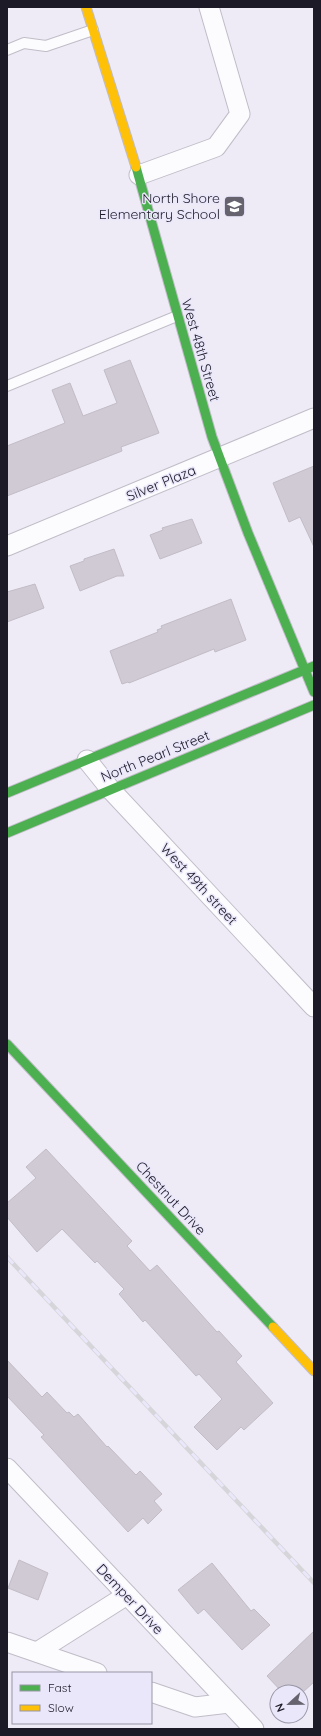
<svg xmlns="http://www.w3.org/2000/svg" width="321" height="1736" font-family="Quicksand,sans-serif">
  <rect width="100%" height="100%" fill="#eeebf6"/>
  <g fill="#d0cad4" stroke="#c2bcc6">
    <polygon points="130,360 159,433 121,447 122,451 7,496 7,446 65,423 52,390 70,383 83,416 117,403 104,370"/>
    <polygon points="314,466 314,547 300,517 289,522 273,483"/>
    <polygon points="192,519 202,543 160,559 150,535 163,530 162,528"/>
    <polygon points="114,549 124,576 117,576 80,591 70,566 84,561 84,559"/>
    <polygon points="35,584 44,608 7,622 7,592"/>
    <polygon points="231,599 246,640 215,652 214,649 129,683 128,682 122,684 110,651 158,632 157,630 162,628 161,626"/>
    <polygon points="46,1149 132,1241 127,1246 150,1271 157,1265 217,1332 219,1331 242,1356 236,1362 273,1403 244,1430 241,1427 217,1450 194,1427 222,1399 199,1374 196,1376 145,1320 143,1322 119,1294 124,1289 97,1261 95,1263 62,1229 37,1252 7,1217 7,1203 36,1178 26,1167"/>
    <polygon points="7,1360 42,1397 47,1392 67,1413 69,1412 74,1417 78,1414 107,1447 108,1446 136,1475 140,1471 162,1494 154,1501 162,1510 148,1524 143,1518 128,1532 41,1437 44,1435 7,1396"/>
    <polygon points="19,1560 48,1573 38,1600 8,1588"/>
    <polygon points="212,1563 251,1611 254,1609 270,1625 242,1650 204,1609 198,1614 178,1590"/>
    <polygon points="314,1631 314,1682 303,1692 282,1692 267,1676"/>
  </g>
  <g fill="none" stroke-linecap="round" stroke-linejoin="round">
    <defs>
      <g id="lane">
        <polyline points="7,50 24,43 46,46 93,30"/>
        <polyline points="7,386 177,316"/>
      </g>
      <g id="street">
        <polyline points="139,175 216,147 240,114 209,7"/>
        <polyline points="7,546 314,418"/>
        <polyline points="87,760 111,790 314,1007"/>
        <polyline points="7,1468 254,1729"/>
        <polyline points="7,1642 97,1673"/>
        <polyline points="37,1652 127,1595"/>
        <polyline points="151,1692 195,1707 229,1703"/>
      </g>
      <g id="fast">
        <polyline points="136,167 212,437 248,533 314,692"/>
        <polyline points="7,793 314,666"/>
        <polyline points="7,833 314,705"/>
        <polyline points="7,1044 273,1327"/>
      </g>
      <g id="slow">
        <polyline points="86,7 136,167"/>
        <polyline points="273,1327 314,1371"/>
      </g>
    </defs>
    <use href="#lane" stroke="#c0bdc8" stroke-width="12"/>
    <use href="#street" stroke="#c0bdc8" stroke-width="21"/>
    <use href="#fast" stroke="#c0bdc8" stroke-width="11"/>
    <use href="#slow" stroke="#c0bdc8" stroke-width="11"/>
    <use href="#lane" stroke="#fcfcfe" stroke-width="10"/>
    <use href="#street" stroke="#fcfcfe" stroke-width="19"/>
    <use href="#fast" stroke="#4caf50" stroke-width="9"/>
    <use href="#slow" stroke="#ffc107" stroke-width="9"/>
    <defs>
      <polyline id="rail" points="7,1257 314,1583"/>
    </defs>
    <use href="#rail" stroke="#d6d5d9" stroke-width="4.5"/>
    <use href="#rail" stroke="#eae7fb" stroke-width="3" stroke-dasharray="9" stroke-linecap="butt"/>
  </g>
  <defs>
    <symbol id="school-square" viewBox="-11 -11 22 22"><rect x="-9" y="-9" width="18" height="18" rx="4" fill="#66636f" stroke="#eae7fb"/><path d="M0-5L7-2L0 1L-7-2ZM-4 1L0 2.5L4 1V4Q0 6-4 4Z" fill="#fff"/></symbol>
  </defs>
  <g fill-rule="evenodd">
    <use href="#school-square" x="222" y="194" width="25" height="25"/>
  </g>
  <g text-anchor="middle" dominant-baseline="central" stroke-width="3" stroke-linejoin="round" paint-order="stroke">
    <g font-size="14" fill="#1c1a26" stroke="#eae7fb" text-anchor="end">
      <text x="220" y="198">North Shore<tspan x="220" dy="16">Elementary School</tspan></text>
    </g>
    <g font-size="14" fill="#1c1a26" stroke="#eae7fb">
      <text transform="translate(201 350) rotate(74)">West 48th Street</text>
      <text transform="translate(161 483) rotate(-22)">Silver Plaza</text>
      <text transform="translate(155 756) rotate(-22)">North Pearl Street</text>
      <text transform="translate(199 884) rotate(47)">West 49th street</text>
      <text transform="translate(171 1198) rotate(47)">Chestnut Drive</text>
      <text transform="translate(130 1599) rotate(47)">Demper Drive</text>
    </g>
  </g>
  <rect width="321" height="1736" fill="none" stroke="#1c1a26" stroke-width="16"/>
  <rect x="12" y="1672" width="140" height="52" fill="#eae7fb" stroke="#9895a6"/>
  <rect x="20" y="1685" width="20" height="6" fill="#4caf50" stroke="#9895a6"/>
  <text x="48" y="1692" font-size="12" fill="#1c1a26">Fast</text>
  <rect x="20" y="1705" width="20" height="6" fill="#ffc107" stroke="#9895a6"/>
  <text x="48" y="1712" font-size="12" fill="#1c1a26">Slow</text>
  <g transform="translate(289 1704) rotate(248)"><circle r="19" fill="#eae7fb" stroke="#9895a6"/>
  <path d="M0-3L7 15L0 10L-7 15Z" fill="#66636f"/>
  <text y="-6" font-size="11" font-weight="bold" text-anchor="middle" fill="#1c1a26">N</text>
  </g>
</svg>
